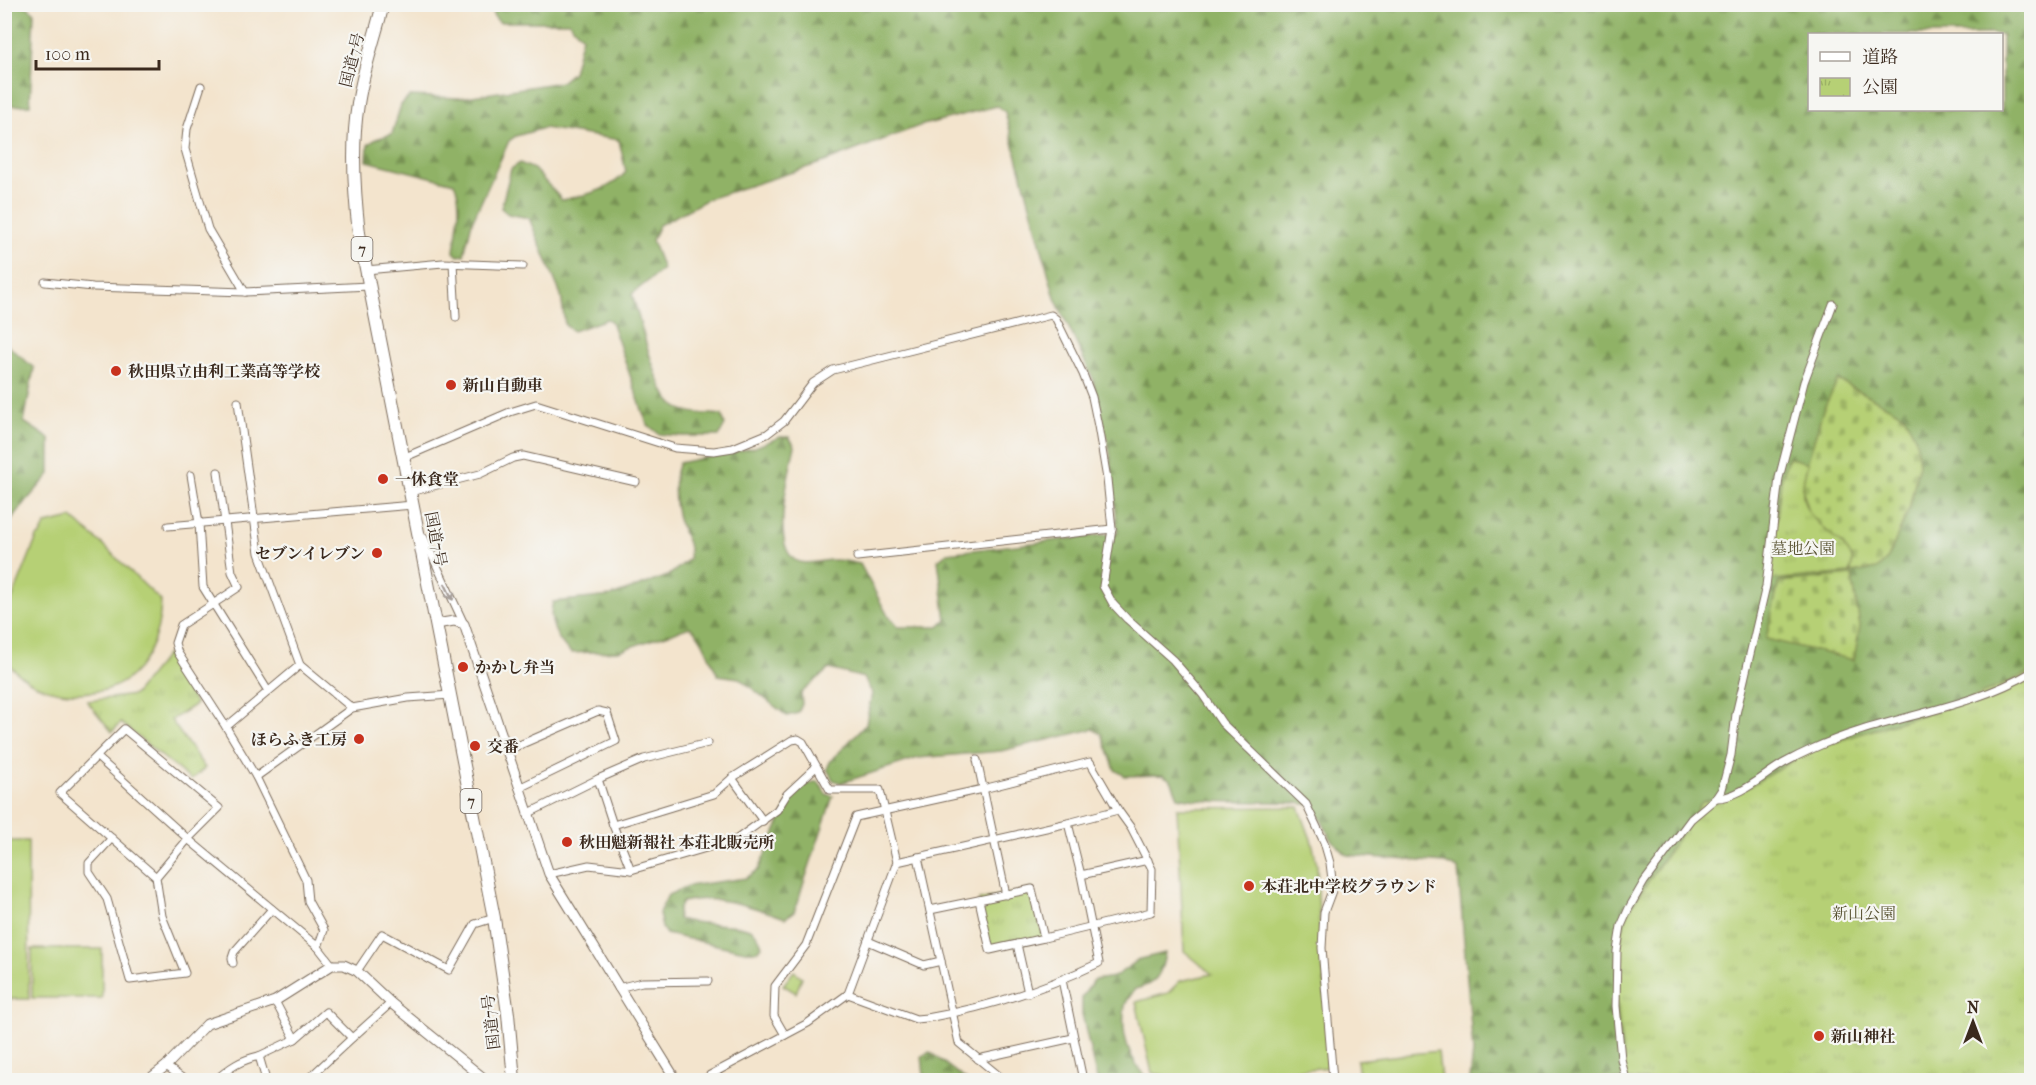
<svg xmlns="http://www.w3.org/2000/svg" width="2036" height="1085" font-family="'IM FELL French Canon','Noto Serif JP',serif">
  <defs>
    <pattern id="forest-firs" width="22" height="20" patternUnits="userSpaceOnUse" patternTransform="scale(1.5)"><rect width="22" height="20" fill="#90b266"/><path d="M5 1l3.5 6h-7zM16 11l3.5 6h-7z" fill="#779153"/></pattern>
    <pattern id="cemetery-stones" width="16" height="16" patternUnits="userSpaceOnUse" patternTransform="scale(1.5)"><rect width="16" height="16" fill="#b6d075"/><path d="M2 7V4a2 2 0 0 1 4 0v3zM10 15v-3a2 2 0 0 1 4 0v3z" fill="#9db365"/></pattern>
    <pattern id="park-tufts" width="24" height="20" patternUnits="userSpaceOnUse" patternTransform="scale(1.5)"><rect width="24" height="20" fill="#b6d075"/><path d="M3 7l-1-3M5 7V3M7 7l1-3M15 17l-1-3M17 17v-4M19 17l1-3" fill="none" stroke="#9db365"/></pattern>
  </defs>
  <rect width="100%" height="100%" fill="#f6f6f2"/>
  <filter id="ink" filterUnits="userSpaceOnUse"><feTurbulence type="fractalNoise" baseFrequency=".0167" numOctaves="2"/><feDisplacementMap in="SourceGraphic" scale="12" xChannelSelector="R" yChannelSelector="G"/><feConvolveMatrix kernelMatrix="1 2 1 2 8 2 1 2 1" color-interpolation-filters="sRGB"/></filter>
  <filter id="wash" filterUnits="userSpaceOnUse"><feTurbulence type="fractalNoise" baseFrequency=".008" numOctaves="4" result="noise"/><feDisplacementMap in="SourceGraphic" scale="24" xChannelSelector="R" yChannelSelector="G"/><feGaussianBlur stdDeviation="1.35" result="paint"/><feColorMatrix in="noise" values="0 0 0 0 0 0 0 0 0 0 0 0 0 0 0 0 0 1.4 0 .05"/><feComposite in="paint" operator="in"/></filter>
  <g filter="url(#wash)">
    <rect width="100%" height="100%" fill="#f3e4cd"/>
    <g fill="url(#forest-firs)" stroke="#666e42" stroke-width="1.5" fill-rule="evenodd">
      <polygon points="5,4 25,5 34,12 30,105 5,106"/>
      <path d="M641 4 645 7 662 4 2031 5V1080H1470L1473 1052 1458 869 1445 863 1347 855 1332 840 1313 805C1269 798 1222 806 1178 797L1171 780 1163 775 1125 776 1115 770 1102 734 1093 729 1001 751 918 758 841 783 833 780 827 769 830 762 866 724 872 693 864 678 829 669 801 693 802 704 798 713 787 716 739 678 718 675C710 661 703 635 690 627L618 651 571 653C557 640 547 621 553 602L611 596 668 576 689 559C691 541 683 535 678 519 674 503 672 477 679 463L753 448 780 437H789L795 446C790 469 768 551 799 562 810 565 825 559 837 560 844 560 852 563 860 564L887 614 898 627H939L946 620 938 560 947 553 1118 533 1110 452 1093 379 1055 298 1005 112 997 106 919 126 824 162 708 199 659 225 652 240 663 269 632 294C640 320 655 386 672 403 683 415 707 413 722 415L725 425 719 436H681L659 434 647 424 611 321 607 319 573 331 565 325 561 295 529 218 508 214 501 208 511 169 520 163 534 169 562 200C585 195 610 191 626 172L619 140 544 128 516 136 509 141 472 222 464 255 458 256 454 252C456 232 464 202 454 183L367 161 368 145 376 139 392 134 401 105 410 96 460 98 561 82 573 72 582 37 569 22H499L493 15 495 5ZM1810 34H2002V110H1810Z"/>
      <polygon points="5,343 34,368 24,422 50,439 50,474 15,514 5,531"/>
      <path d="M818 781 826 794 833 796 794 912 785 918C753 907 716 893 682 902L678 910V919C699 926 736 922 752 930 758 934 760 939 762 946L757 951H745L666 934 662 928 659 913 668 895 688 886 746 878 758 870 790 800 805 785Z"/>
      <path d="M1165 953C1162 974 1156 985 1135 989 1132 994 1126 1000 1125 1006 1120 1032 1129 1064 1151 1080H1097L1082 1014V997L1094 980 1114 977 1140 959Z"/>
      <polygon points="930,1052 966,1080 931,1080 924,1075 922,1056"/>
    </g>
    <g fill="url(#cemetery-stones)" stroke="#787d4a" stroke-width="1.5">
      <polygon points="1838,380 1904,415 1916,439 1919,464 1909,509 1888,558 1877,569 1851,573 1852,558 1844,547 1811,518 1803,492 1803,477 1823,410"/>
      <polygon points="1852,575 1860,626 1854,660 1766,639 1779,582"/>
    </g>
    <g fill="url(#park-tufts)" stroke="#787d4a" stroke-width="1.5">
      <path d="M1788 457 1808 463C1794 504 1808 515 1837 540 1843 545 1850 552 1852 559 1853 563 1851 569 1850 573L1770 580 1781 480Z"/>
      <polygon points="167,654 196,704 171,720 205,768 191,780 121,723 112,732 87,701 134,695"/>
      <path d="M2031 672V1080H1626C1619 1023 1607 963 1630 908L1702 802 1739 792 1815 748 1966 701Z"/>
      <polygon points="1032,889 1044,938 990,950 979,900"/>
      <polygon points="794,971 802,977 796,993 783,985"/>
    </g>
    <g fill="#b6d075" stroke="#787d4a" stroke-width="1.5">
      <path d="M72 518 101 543 161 601C160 634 146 675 111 688 102 692 89 692 79 693 61 694 38 689 23 677 16 673 11 666 6 661L5 617 37 537 40 535 46 524Z"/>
      <polygon points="1299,807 1312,842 1317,864 1319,917 1331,1067 1185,1080 1152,1073 1136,1002 1168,993 1180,981 1212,974 1184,951 1177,808"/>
      <polygon points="4,841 28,841 29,999 5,999"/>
      <rect x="32" y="949" width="70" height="49"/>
      <polygon points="1438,1051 1441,1080 1359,1080 1357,1060"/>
    </g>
  </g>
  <g filter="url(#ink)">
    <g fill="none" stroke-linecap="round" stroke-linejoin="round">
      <defs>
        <g id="street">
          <polyline points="201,86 187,129 185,149 208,229 245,292"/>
          <polyline points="453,263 456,317"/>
          <polyline points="366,270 443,263 523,266"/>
          <polyline points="45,282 93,287 245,292 369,286"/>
          <polyline points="238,402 259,553 300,665 352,708"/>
          <polyline points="403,458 510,412 536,404 675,448 714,451 733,448 767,434 784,421 813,383 833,370 1051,315 1056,319 1083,374 1092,397 1098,426 1107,479 1112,529 1103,586 1113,604 1127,619 1173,660 1203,695 1222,723 1306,804 1324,842 1330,863 1333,888 1324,912 1322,948 1333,1080"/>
          <polyline points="218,472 232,572 239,587 181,625 175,643 178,653 226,727 256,777 306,880 308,901 324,930 318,947"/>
          <polyline points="191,475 199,523 203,587 268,691"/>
          <polyline points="410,492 480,474 513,458 523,456 636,482"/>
          <polyline points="168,526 413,505"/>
          <polyline points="424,538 464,624"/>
          <polyline points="857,557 1112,529"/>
          <polyline points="226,727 300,665"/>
          <polyline points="508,750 598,711 607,713 616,741 519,788"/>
          <polyline points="97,757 188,839 318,947 332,965"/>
          <polyline points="977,760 1006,895"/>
          <polyline points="256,777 352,708 408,698 451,695"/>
          <polyline points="732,778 763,821"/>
          <polyline points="598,779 644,759 708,743"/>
          <path d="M1716 798C1740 798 1763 775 1784 763 1793 758 1803 753 1812 749 1883 716 1964 712 2032 672"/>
          <polyline points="527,814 598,779 613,825 714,794 732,778 792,740 798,739 803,742 830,790 880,790 897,862 848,994 808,1023 710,1075 705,1080"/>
          <polyline points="613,825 631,870"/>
          <polyline points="112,838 89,863 89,872 107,899 130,980 185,973 162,916 156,877 60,793 124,729 219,808 188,839 156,877"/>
          <polyline points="918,857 959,1043 1004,1080"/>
          <polyline points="897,862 1068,823 1118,810 1131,828 1152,869 1151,912 1044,938 1032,889 930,910"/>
          <polyline points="549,874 589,865 631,870 737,839 777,810 787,794 816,767"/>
          <polyline points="1081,875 1148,860"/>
          <polyline points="979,900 990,950 1044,938"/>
          <polyline points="868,941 924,965 941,961"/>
          <polyline points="1017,944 1028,993"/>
          <polyline points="233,963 232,958 234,952 272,909"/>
          <polyline points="357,971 382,934 449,970 475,924 494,918"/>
          <polyline points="1062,980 1083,1080"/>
          <polyline points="618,988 642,982 708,981"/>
          <path d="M848 994 916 1019 927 1018C986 1008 1044 989 1099 963L1081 875 1068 823"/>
          <polyline points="275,1001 295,1039"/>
          <polyline points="785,1035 774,1016 775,986 806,945 856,817 983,789 1090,762 1118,810"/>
          <polyline points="352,1038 391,1003"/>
          <polyline points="259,1056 295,1039 326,1012 352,1038 307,1080"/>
          <polyline points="978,1059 1073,1038"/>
          <polyline points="166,1066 185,1080"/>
          <path d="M216 1080C230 1067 241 1060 259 1056L266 1080"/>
          <polyline points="1626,1080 1621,1059 1616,1006 1617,951 1621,926 1629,908 1644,882 1691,819 1716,798 1722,789 1731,755 1736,714 1766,586 1779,478 1804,382 1833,304"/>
          <polyline points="2028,1080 2032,1077"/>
        </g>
        <g id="secondary">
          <polyline points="436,624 454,621 464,624 549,874 676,1080"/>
          <polyline points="148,1080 166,1066 207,1024 275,1001 332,965 344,965 357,971 391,1003 486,1080"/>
        </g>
        <path id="highway" d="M383 4C375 37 363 70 358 104 351 146 354 191 359 233L494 918 508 1014 514 1080"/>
      </defs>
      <use href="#street" stroke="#7b6b5b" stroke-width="9"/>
      <use href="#secondary" stroke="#7b6b5b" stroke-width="11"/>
      <use href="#highway" stroke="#7b6b5b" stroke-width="14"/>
      <use href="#street" stroke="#fff" stroke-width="7"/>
      <use href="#secondary" stroke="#fff" stroke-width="9"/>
      <use href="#highway" stroke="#fff" stroke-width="12"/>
    </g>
    <defs><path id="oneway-shaft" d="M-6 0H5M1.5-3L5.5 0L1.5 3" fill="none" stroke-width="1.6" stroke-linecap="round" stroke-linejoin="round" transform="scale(1.5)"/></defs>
    <use stroke="#a79f9a" href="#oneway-shaft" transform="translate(449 592) rotate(64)"/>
  </g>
  <g fill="#c8321e" stroke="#f6f6f2" stroke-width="2">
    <circle cx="116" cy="371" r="6"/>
    <circle cx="451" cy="385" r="6"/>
    <circle cx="383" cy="479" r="6"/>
    <circle cx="377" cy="553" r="6"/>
    <circle cx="463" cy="667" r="6"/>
    <circle cx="359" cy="739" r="6"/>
    <circle cx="475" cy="746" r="6"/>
    <circle cx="567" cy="842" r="6"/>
    <circle cx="1249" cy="886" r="6"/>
    <circle cx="1819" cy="1036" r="6"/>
  </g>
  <g text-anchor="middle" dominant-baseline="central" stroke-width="4.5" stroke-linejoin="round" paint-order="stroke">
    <g fill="#f6f6f2" stroke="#73675e" stroke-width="1.5">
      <rect x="351.5" y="237" width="21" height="24" rx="4.5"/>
      <rect x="460.5" y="789" width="21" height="24" rx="4.5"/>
    </g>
    <g font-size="15" font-weight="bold" fill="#3b2a1e">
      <text x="362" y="249">7</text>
      <text x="471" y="801">7</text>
    </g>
    <g font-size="16" fill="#3b2a1e" stroke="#f6f6f2">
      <text transform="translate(352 60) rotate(-76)">国道7号</text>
      <text transform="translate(436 539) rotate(79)">国道7号</text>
      <text transform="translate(491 1022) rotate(-97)">国道7号</text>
    </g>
    <g font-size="16" font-weight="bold" fill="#3b2a1e" stroke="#f6f6f2" text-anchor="start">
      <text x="128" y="371">秋田県立由利工業高等学校</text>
      <text x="463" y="385">新山自動車</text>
      <text x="395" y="479">一休食堂</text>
      <text x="365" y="553" text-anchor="end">セブンイレブン</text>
      <text x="475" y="667">かかし弁当</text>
      <text x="347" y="739" text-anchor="end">ほらふき工房</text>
      <text x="487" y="746">交番</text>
      <text x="579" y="842">秋田魁新報社 本荘北販売所</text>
      <text x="1261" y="886">本荘北中学校グラウンド</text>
      <text x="1831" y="1036">新山神社</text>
    </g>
    <g font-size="16" fill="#5a5434" stroke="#f6f6f2">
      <text x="1803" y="548">墓地公園</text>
      <text x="1864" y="913">新山公園</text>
    </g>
  </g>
  <rect width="2036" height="1085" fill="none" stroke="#f6f6f2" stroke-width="24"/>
  <rect x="1808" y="33" width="195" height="78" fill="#f6f6f2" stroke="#aba49d" stroke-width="1.5"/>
  <rect x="1820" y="52" width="30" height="9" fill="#ffffff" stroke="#aba49d" stroke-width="1.5"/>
  <text x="1862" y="63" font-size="18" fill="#3b2a1e">道路</text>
  <rect x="1820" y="78" width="30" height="18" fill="url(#park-tufts)" stroke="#aba49d" stroke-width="1.5"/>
  <text x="1862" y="93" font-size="18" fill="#3b2a1e">公園</text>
  <g transform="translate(1973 1022)" stroke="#f6f6f2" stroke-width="4.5" paint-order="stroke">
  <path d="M0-4.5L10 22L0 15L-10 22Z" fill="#3b2a1e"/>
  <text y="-9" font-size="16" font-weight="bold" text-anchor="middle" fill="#3b2a1e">N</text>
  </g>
  <path d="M36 60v9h123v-9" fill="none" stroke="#3b2a1e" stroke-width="3"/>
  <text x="45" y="60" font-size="18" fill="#3b2a1e" stroke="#f6f6f2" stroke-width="4.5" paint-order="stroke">100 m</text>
</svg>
